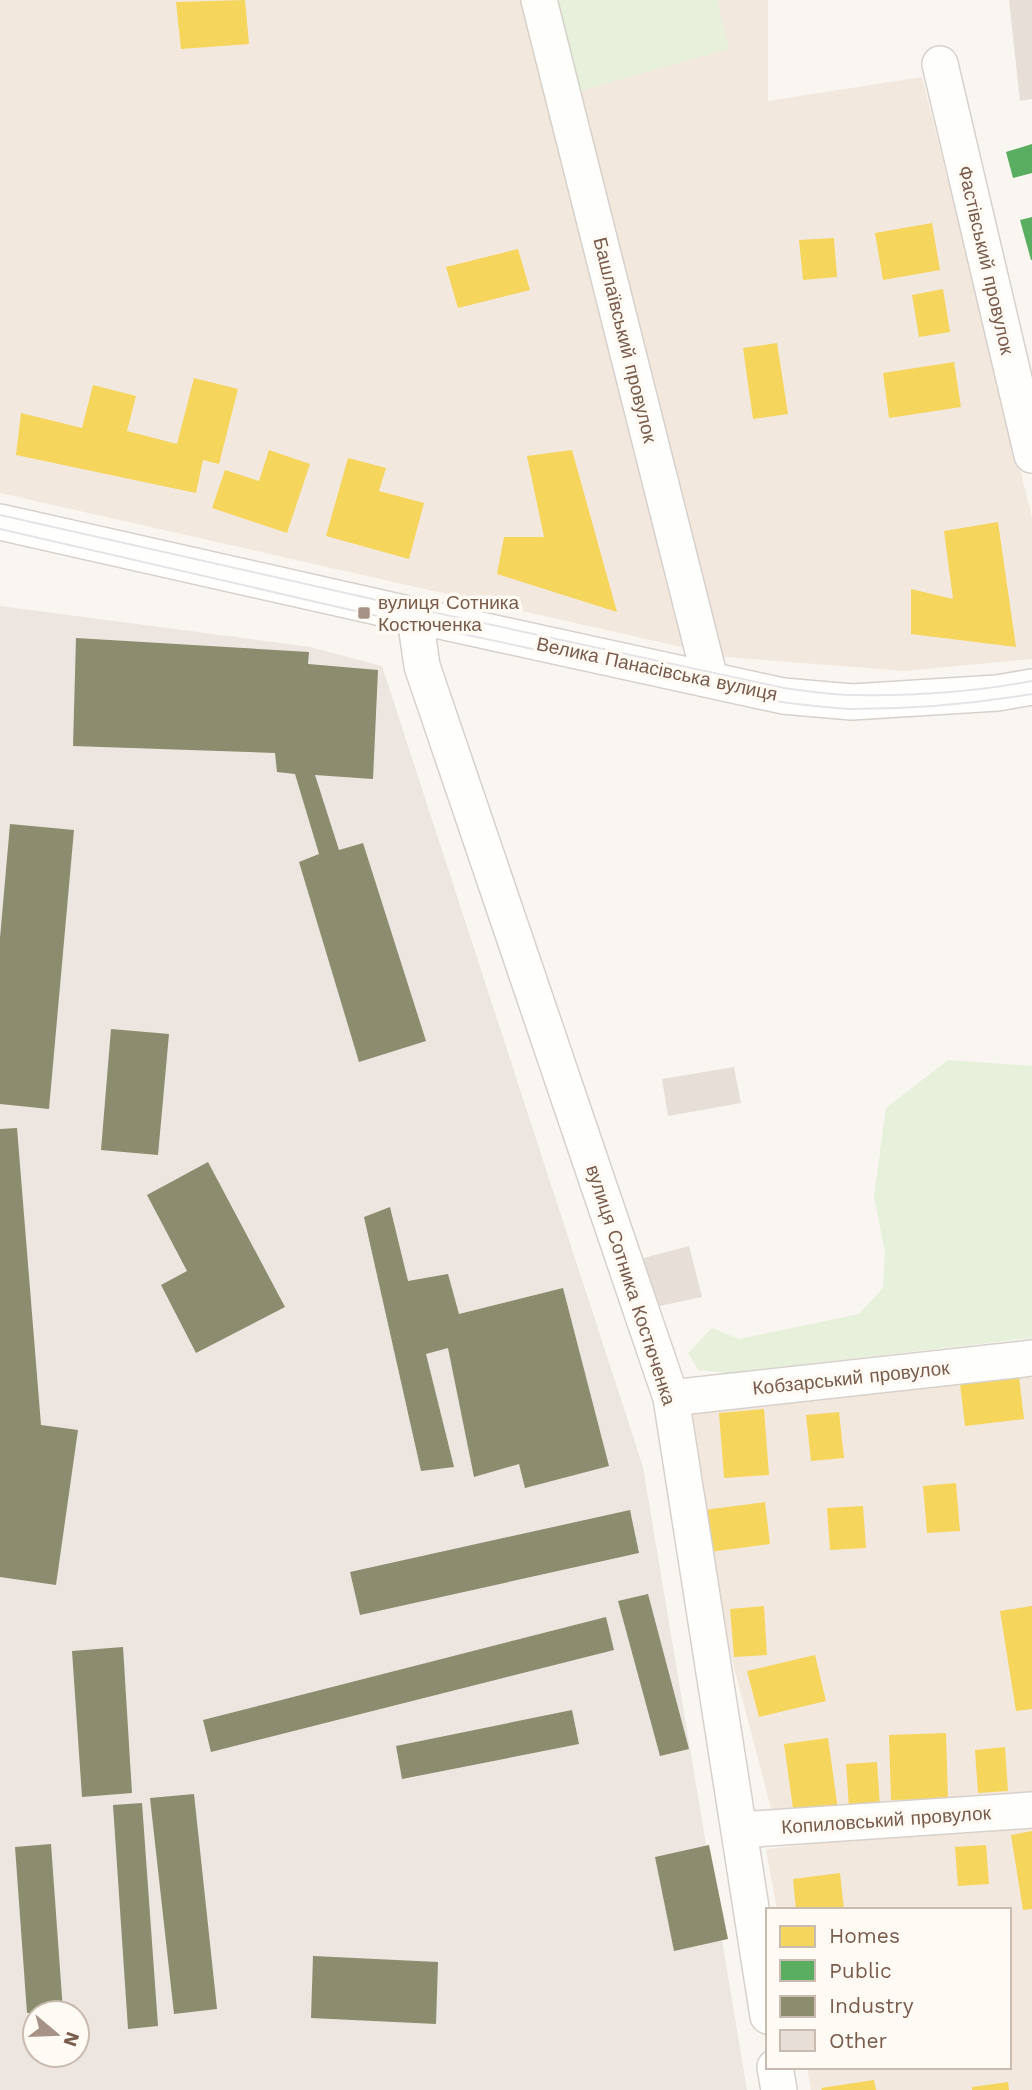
<svg xmlns="http://www.w3.org/2000/svg" width="1032" height="2090" font-family="'Work Sans',sans-serif">
  <rect width="100%" height="100%" fill="#f9f5f0"/>
  <g fill="#f2e8de">
    <polygon points="0,0 768,0 768,101 922,77 1032,517 1032,659 904,671 726,657 0,493"/>
    <polygon points="1032,1366 1032,1794 773,1816 710,1575 688,1410"/>
    <polygon points="1032,1820 1032,2090 811,2090 807,2067 1009,2067 1009,1910 777,1910 766,1849"/>
  </g>
  <path fill="#ede5e0" fill-rule="evenodd" d="M0 606 310 647 382 666 643 1467 747 2090H0ZM35 2013H77V2055H35Z"/>
  <g fill="#e7f0db">
    <polygon points="548,0 717,0 729,49 572,93"/>
    <polygon points="948,1060 1032,1066 1032,1338 725,1373 698,1370 688,1353 712,1328 739,1339 859,1314 883,1288 885,1253 874,1196 886,1108"/>
  </g>
  <g fill="#f6d55c">
    <polygon points="245,0 249,44 181,49 176,2"/>
    <polygon points="932,223 940,270 883,280 875,233"/>
    <polygon points="834,238 837,277 803,280 799,240"/>
    <polygon points="518,249 530,290 458,308 446,267"/>
    <polygon points="943,289 950,332 919,337 912,295"/>
    <polygon points="777,343 788,414 753,419 743,348"/>
    <polygon points="954,362 961,407 889,418 883,373"/>
    <polygon points="194,378 238,389 219,464 203,460 196,493 16,455 21,413 82,428 93,385 136,396 127,431 177,444"/>
    <polygon points="269,450 310,464 287,533 212,508 225,470 259,481"/>
    <polygon points="572,450 617,612 497,574 504,537 544,537 527,456"/>
    <polygon points="348,458 386,468 379,491 424,503 409,559 326,536"/>
    <polygon points="998,522 1016,647 911,634 911,589 953,599 944,531"/>
    <polygon points="1019,1377 1024,1419 965,1426 960,1384"/>
    <polygon points="764,1409 769,1475 724,1478 719,1413"/>
    <polygon points="839,1412 844,1458 811,1461 806,1415"/>
    <polygon points="956,1483 960,1531 927,1533 923,1486"/>
    <polygon points="765,1502 770,1544 709,1552 704,1510"/>
    <polygon points="863,1506 866,1548 830,1550 827,1508"/>
    <polygon points="764,1606 767,1655 734,1657 730,1609"/>
    <polygon points="1032,1606 1032,1709 1016,1711 1000,1611"/>
    <polygon points="815,1655 826,1701 759,1717 747,1671"/>
    <polygon points="946,1733 948,1799 891,1800 889,1735"/>
    <polygon points="828,1738 838,1810 794,1816 784,1744"/>
    <polygon points="1005,1747 1008,1791 978,1793 975,1750"/>
    <polygon points="877,1762 880,1806 849,1808 846,1764"/>
    <polygon points="1032,1831 1032,1909 1023,1910 1011,1835"/>
    <polygon points="986,1845 989,1884 958,1886 955,1847"/>
    <polygon points="840,1873 844,1910 796,1910 793,1879"/>
    <polygon points="874,2080 876,2090 822,2090 821,2088"/>
    <polygon points="1008,2082 1009,2090 972,2090 972,2087"/>
  </g>
  <g fill="#5aae61">
    <polygon points="1032,144 1032,173 1013,178 1006,152"/>
    <polygon points="1032,217 1032,260 1031,260 1020,220"/>
  </g>
  <g fill="#8c8c6e">
    <polygon points="76,638 309,652 308,664 378,670 373,779 315,775 339,850 363,843 426,1041 359,1062 299,862 319,854 295,774 277,772 275,753 73,746"/>
    <polygon points="10,824 74,830 49,1109 0,1104 0,938"/>
    <polygon points="111,1029 169,1034 158,1155 101,1150"/>
    <polygon points="17,1128 41,1425 78,1430 56,1585 0,1577 0,1129"/>
    <polygon points="208,1162 285,1307 196,1353 161,1285 187,1271 147,1195"/>
    <polygon points="390,1207 408,1281 448,1274 459,1314 563,1288 609,1466 525,1488 519,1464 474,1477 448,1348 426,1354 454,1467 421,1471 364,1217"/>
    <polygon points="630,1510 639,1553 360,1615 350,1572"/>
    <polygon points="648,1594 689,1749 660,1756 618,1601"/>
    <polygon points="606,1617 614,1650 211,1752 203,1720"/>
    <polygon points="123,1647 132,1793 82,1797 72,1651"/>
    <polygon points="572,1710 579,1744 402,1779 396,1746"/>
    <polygon points="194,1794 217,2009 174,2014 150,1798"/>
    <polygon points="142,1803 158,2026 128,2029 113,1805"/>
    <polygon points="51,1844 63,2011 27,2013 15,1847"/>
    <polygon points="709,1845 728,1939 674,1951 655,1857"/>
    <polygon points="313,1956 438,1962 436,2024 311,2018"/>
  </g>
  <g fill="#e6ded7">
    <polygon points="1009,0 1032,0 1032,99 1020,101"/>
    <polygon points="734,1067 741,1103 668,1116 662,1079"/>
    <polygon points="689,1246 702,1297 650,1308 640,1259"/>
  </g>
  <g fill="none" stroke-linecap="round" stroke-linejoin="round">
    <defs>
      <g id="minor">
        <polyline points="539,0 710,679"/>
        <polyline points="940,64 1032,455"/>
        <polyline points="0,522 417,616 783,696 852,702 997,693 1032,687"/>
        <polyline points="417,616 416,624 422,666 671,1398 768,2016"/>
        <polyline points="671,1398 1032,1358"/>
        <polyline points="740,1830 1032,1810"/>
        <polyline points="775,2067 779,2090"/>
      </g>
    </defs>
    <use href="#minor" stroke="#d7d1cb" stroke-width="38"/>
    <use href="#minor" stroke="#fefefd" stroke-width="35"/>
    <g stroke="#e6e3e7" stroke-width="2">
      <path d="M0 515 381 601 784 688C807 691 831 695 854 695 914 696 974 692 1032 681"/>
      <path d="M0 529 364 613 782 702C805 705 829 708 853 709 913 709 973 704 1032 694"/>
    </g>
  </g>
  <rect fill="#a69286" stroke="#fffaf3" stroke-width="2.5" x="357" y="606" width="14" height="14" rx="3.5"/>
  <g text-anchor="middle" dominant-baseline="central" stroke-width="7" stroke-linejoin="round" paint-order="stroke">
    <g font-size="19" fill="#7a5c4d" stroke="#fffaf3">
      <text transform="translate(986 260) rotate(77)">Фастівський провулок</text>
      <text transform="translate(625 340) rotate(76)">Башлаївський провулок</text>
      <text transform="translate(657 669) rotate(12)">Велика Панасівська вулиця</text>
      <text transform="translate(631 1285) rotate(72)">вулиця Сотника Костюченка</text>
      <text transform="translate(851 1378) rotate(-6)">Кобзарський провулок</text>
      <text transform="translate(886 1820) rotate(-4)">Копиловський провулок</text>
    </g>
    <g font-size="19" fill="#7a5c4d" stroke="#fffaf3" text-anchor="start">
      <text x="378" y="602">вулиця Сотника<tspan x="378" dy="22">Костюченка</tspan></text>
    </g>
  </g>
  <rect x="766" y="1908" width="245" height="161" fill="#fffaf3" stroke="#cabbb1" stroke-width="2"/>
  <rect x="780" y="1926" width="35" height="21" fill="#f6d55c" stroke="#cabbb1" stroke-width="2"/>
  <text x="829" y="1943" font-size="21" fill="#7a5c4d">Homes</text>
  <rect x="780" y="1960" width="35" height="21" fill="#5aae61" stroke="#cabbb1" stroke-width="2"/>
  <text x="829" y="1978" font-size="21" fill="#7a5c4d">Public</text>
  <rect x="780" y="1996" width="35" height="21" fill="#8c8c6e" stroke="#cabbb1" stroke-width="2"/>
  <text x="829" y="2013" font-size="21" fill="#7a5c4d">Industry</text>
  <rect x="780" y="2030" width="35" height="21" fill="#e6ded7" stroke="#cabbb1" stroke-width="2"/>
  <text x="829" y="2048" font-size="21" fill="#7a5c4d">Other</text>
  <g transform="translate(56 2034) rotate(109)"><circle r="33" fill="#fffaf3" stroke="#cabbb1" stroke-width="2"/>
  <path d="M0-5L12 26L0 18L-12 26Z" fill="#a69286"/>
  <text y="-10" font-size="19" font-weight="bold" text-anchor="middle" fill="#7a5c4d">N</text>
  </g>
</svg>
